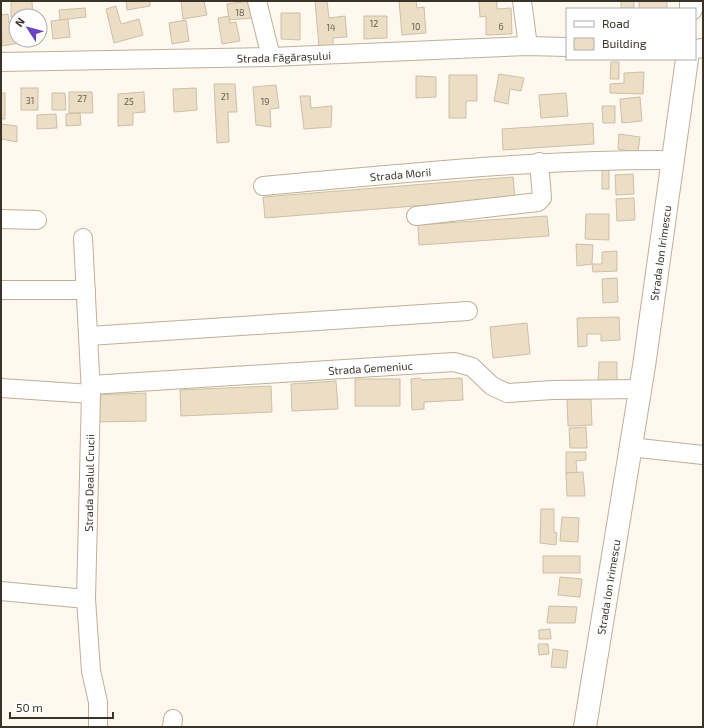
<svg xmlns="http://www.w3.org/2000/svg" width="704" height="728" font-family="'Exo 2',sans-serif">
  <rect width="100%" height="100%" fill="#fef8ef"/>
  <g fill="#ecddc5" stroke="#cdbfa7">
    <polygon points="11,1 32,1 33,16 11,17"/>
    <polygon points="126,1 150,1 150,6 127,10"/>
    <polygon points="181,1 204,1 207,15 183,19"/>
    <polygon points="248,1 253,18 229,20 227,4"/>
    <polygon points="315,1 327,1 329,18 345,16 347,37 333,38 333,46 319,46"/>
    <polygon points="399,1 416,1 417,8 424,7 426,33 402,35"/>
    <polygon points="486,1 497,1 497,9 511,8 512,34 486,35 486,16 480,17 479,2"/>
    <rect x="621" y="1" width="13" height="7"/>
    <rect x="639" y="1" width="28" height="8"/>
    <polygon points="116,6 121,24 139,19 143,35 114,43 106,9"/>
    <polygon points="85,8 86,17 60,20 59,10"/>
    <polygon points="281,13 300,13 300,40 281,39"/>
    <polygon points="8,14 9,23 16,22 16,40 19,40 20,43 2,46 1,15"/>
    <polygon points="229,16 230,23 236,22 240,41 222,44 218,18"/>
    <polygon points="364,16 387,16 387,38 364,39"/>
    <polygon points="68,19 70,37 53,39 51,21"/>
    <polygon points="186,20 189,41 172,44 169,23"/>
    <polygon points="611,62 619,62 619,79 610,79"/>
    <polygon points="644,72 643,94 610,93 610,84 624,83 624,73"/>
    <polygon points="499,74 524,78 521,91 510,89 508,104 494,101"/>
    <polygon points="449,75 477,75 477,101 466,101 466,118 449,118"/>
    <polygon points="416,76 436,77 436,97 416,98"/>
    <polygon points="214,84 235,84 237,112 228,112 229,142 217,143"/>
    <polygon points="276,85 279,108 270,109 271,127 256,125 253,87"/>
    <rect x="21" y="88" width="17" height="22"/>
    <polygon points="196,88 197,110 174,112 173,89"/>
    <polygon points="69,92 92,92 93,113 69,113"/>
    <polygon points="144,92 145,112 133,113 133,125 118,126 118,94"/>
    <rect x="1" y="93" width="4" height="26"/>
    <polygon points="52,93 65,93 66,110 52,110"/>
    <polygon points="566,93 568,116 541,118 539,95"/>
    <polygon points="300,96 310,96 311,108 332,106 331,127 304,129"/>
    <polygon points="640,97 642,121 622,123 620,99"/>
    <polygon points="602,106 615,106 615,123 603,123"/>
    <polygon points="80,113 81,125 66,126 66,114"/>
    <polygon points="56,114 57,128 37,129 37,115"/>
    <polygon points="593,123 594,144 503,150 502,129"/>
    <polygon points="1,124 17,126 17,142 1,139"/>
    <polygon points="619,134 640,137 638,152 618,149"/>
    <rect x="602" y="164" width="7" height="25"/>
    <polygon points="633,174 634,194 616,195 615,175"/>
    <polygon points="513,177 515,198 265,218 263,197"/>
    <polygon points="634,198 635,220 617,221 616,199"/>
    <polygon points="586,214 609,214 609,240 585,239"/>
    <polygon points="547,216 549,236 419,245 418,225"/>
    <polygon points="576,244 593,245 592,264 577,266"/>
    <polygon points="617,251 617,271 593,272 592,264 602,264 602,252"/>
    <polygon points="617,278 618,302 603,303 602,279"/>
    <polygon points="619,317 620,340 601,341 601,334 587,334 587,346 578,347 577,318"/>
    <polygon points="527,323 530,354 493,358 490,327"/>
    <polygon points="599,362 617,362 617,384 598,384"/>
    <polygon points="420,378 422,380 462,378 463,400 424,402 424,409 412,410 411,379"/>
    <rect x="355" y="379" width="45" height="27"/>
    <polygon points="336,381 338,409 292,411 291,384"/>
    <polygon points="271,386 272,412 181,416 180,390"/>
    <polygon points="146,393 146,421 95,422 94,395"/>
    <polygon points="567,399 591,399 592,425 568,426"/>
    <polygon points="586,427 587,448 570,448 569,428"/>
    <polygon points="566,452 586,452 586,460 576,461 577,473 566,473"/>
    <polygon points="583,472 585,496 567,496 566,473"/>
    <polygon points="541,509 554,509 554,532 557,533 556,545 540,543"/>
    <polygon points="562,517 579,518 578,542 560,541"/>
    <rect x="543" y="556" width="37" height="17"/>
    <polygon points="560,577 582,579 580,597 558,595"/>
    <polygon points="549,606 577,607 575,623 547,623"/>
    <polygon points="550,629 551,639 539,639 539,630"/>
    <polygon points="538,644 548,644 549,654 539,655"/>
    <polygon points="553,649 568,651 566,668 551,667"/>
  </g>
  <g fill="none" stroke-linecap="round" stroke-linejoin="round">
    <defs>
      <g id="minor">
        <polyline points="257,1 271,57"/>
        <polyline points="522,1 528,46"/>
        <polyline points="695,49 703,48"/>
        <path id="s1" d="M1 62 271 57 528 46 567 47"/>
        <path id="s2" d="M263 186C400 174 536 159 674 160"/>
        <polyline points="416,216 538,202 542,198 539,162"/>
        <polyline points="1,219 37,220"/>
        <polyline points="83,238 91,394 86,599 91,671 98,702 98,727"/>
        <polyline points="1,290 86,290"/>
        <polyline points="89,336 468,311"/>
        <path id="s3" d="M91 385 454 362 472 367 492 386 507 393 552 390 640 389"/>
        <polyline points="1,388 91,394"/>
        <polyline points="630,447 703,455"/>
        <polyline points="1,591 86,599"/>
        <polyline points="172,727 173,719"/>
      </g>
      <g id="major">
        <polyline points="691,9 691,1"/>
        <path id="s4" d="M585 727 644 366 687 59"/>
      </g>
    </defs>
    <use href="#minor" stroke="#beb098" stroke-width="20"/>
    <use href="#major" stroke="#beb098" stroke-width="24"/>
    <use href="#minor" stroke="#fff" stroke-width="18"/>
    <use href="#major" stroke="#fff" stroke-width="22"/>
  </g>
  <g text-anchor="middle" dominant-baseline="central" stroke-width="3" stroke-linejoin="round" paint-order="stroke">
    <g font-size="9" fill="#665e51">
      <text x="240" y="12">18</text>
      <text x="374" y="23">12</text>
      <text x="416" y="26">10</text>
      <text x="501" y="26">6</text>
      <text x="331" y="27">14</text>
      <text x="225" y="96">21</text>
      <text x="82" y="98">27</text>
      <text x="30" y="100">31</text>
      <text x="129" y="101">25</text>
      <text x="265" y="101">19</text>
    </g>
    <g font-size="11" fill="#39332a" stroke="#fff">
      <text stroke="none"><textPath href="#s1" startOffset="283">Strada Făgărașului</textPath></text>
      <text stroke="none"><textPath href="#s2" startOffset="138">Strada Morii</textPath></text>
      <text stroke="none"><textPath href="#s4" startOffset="480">Strada Ion Irimescu</textPath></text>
      <text stroke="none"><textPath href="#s3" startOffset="280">Strada Gemeniuc</textPath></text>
      <text transform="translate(89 483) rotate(-89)">Strada Dealul Crucii</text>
      <text stroke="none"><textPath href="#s4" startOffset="142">Strada Ion Irimescu</textPath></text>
    </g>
  </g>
  <rect width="704" height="728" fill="none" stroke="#39332a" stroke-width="4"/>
  <rect x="566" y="8" width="130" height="52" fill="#ffffff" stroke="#b0adaa"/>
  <rect x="574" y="21" width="20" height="6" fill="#ffffff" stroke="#b0adaa"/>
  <text x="602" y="28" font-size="12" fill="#39332a">Road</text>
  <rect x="574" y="38" width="20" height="12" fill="#ecddc5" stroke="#b0adaa"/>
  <text x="602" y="48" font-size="12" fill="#39332a">Building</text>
  <g transform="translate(28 28) rotate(306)"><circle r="19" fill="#ffffff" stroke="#b0adaa"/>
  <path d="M0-3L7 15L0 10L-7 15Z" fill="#6645be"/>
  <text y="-6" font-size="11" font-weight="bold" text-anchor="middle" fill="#39332a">N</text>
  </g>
  <path d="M10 712v6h103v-6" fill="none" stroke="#39332a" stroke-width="2"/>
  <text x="16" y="712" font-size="12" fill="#39332a" stroke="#ffffff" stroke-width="3" paint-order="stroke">50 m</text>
</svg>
